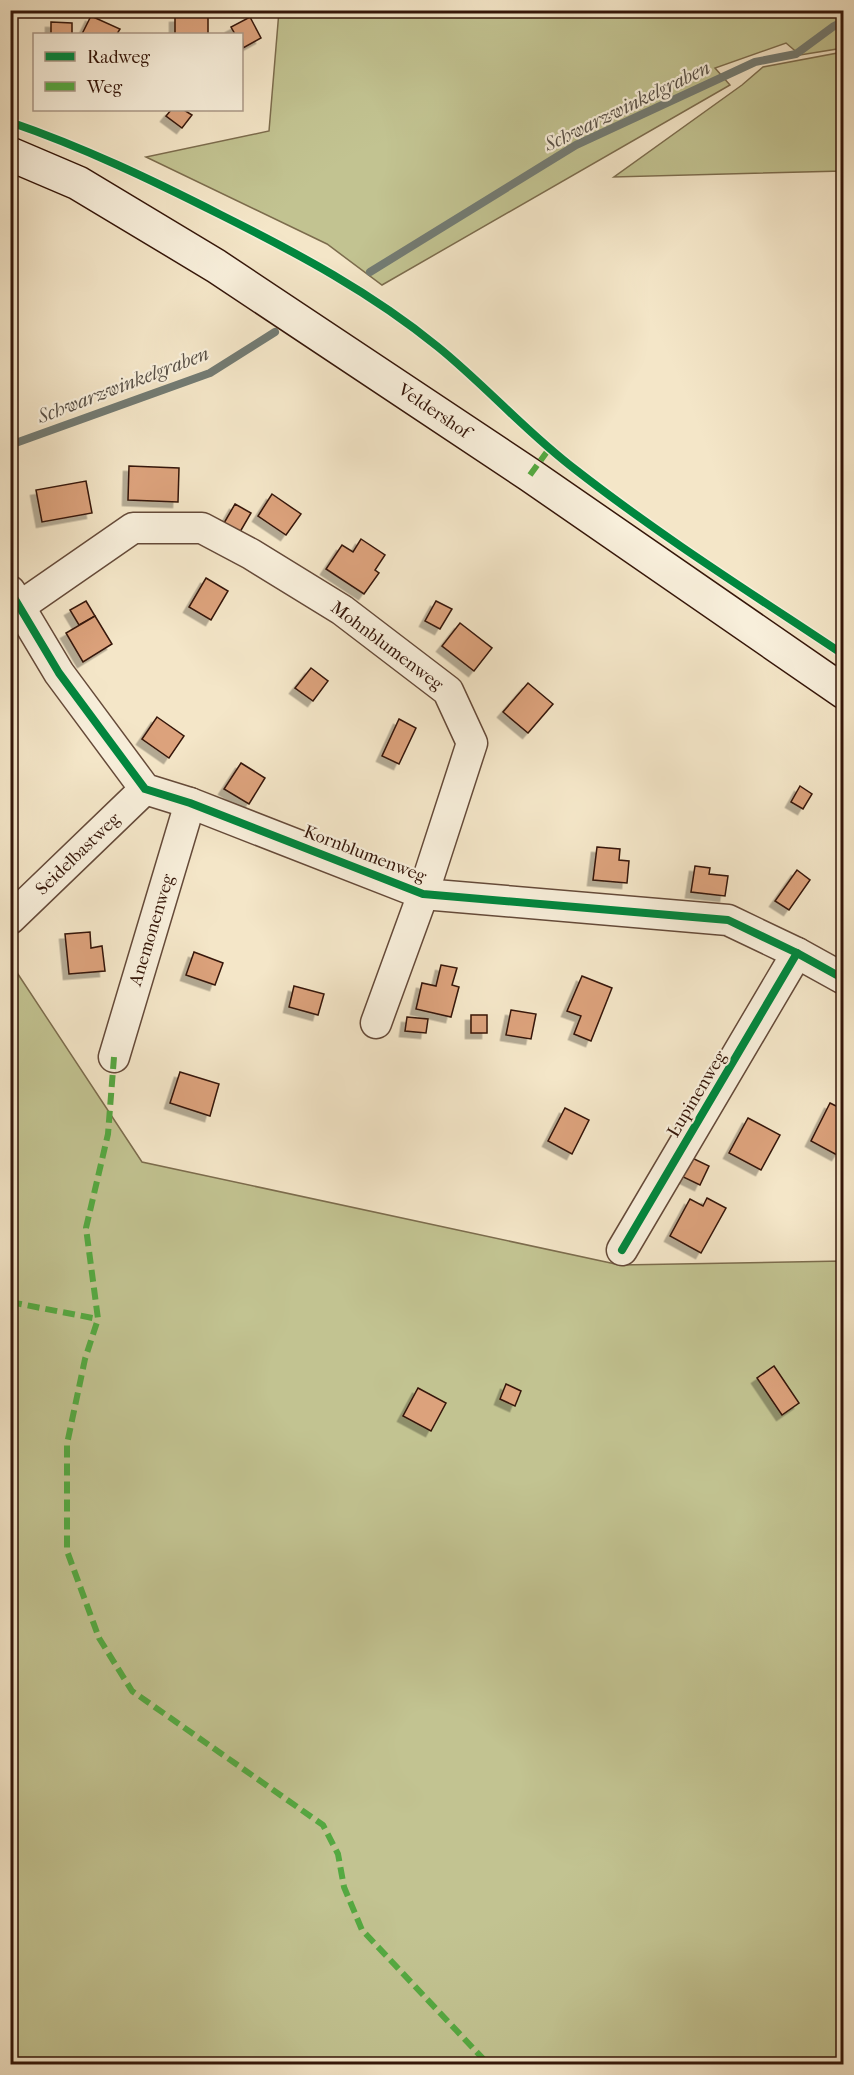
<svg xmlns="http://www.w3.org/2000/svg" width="854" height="2075" font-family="'IM FELL French Canon',serif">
  <defs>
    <filter id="shadow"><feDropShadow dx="-5.5" dy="5.5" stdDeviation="0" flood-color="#0004"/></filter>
  </defs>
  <rect width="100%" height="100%" fill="#f4e6c8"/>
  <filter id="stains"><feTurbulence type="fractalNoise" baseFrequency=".00333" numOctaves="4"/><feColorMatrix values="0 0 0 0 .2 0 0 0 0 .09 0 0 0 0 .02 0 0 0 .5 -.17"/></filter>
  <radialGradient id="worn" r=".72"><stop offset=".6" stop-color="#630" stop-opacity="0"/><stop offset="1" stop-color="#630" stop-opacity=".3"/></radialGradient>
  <g fill="#c2c391" stroke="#7c6c4d" stroke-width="1.5">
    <polygon points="279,11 843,11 843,48 800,55 786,43 715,68 730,85 382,285 327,244 146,157 269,131"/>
    <polygon points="843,52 843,171 614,177 742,85 763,67"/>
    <polygon points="10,962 142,1162 620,1265 843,1261 843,2064 11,2064"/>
  </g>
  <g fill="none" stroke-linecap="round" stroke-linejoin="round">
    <g stroke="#737b73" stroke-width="8">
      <polyline points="370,272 576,145 755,62 796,54 834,26 844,21"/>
      <polyline points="10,445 210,373 275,332"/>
    </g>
  </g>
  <g fill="#dca27b" stroke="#351609" stroke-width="1.5" filter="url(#shadow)">
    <polygon points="91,16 120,29 117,34 82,34"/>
    <polygon points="208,16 208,34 175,34 175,17"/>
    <polygon points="250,17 261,38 243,48 242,34 235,34 231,27"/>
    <polygon points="51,22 72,23 72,34 51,34"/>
    <polygon points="171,110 184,110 192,115 182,128 166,116"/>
    <polygon points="129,466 179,468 178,502 128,500"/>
    <polygon points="86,481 92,513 42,522 36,490"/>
    <polygon points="272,494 301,514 286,535 258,516"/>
    <polygon points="235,504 251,513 240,532 224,523"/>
    <polygon points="361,539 385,555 375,570 379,573 364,594 326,569 342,545 353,552"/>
    <polygon points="206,578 228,591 211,620 189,607"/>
    <polygon points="86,601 95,616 79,625 70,610"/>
    <polygon points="436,601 452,609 440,629 425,621"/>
    <polygon points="95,616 112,644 83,662 66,633"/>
    <polygon points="460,623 492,648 474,671 442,646"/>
    <polygon points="311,668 328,681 313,701 295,688"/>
    <polygon points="528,683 553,704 528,733 503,712"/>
    <polygon points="157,717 184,736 169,758 142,739"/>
    <polygon points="399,719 416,728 399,764 382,756"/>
    <polygon points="241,763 265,778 249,804 224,789"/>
    <polygon points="800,786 812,794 803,809 791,802"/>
    <polygon points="597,847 620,849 619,860 629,861 627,883 593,880"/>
    <polygon points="695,866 710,868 709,874 728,876 725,896 691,892"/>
    <polygon points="797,870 810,880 789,910 775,901"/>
    <polygon points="90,932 91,948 102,946 105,971 69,974 65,934"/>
    <polygon points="194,952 223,963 215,985 186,975"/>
    <polygon points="441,965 457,968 452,985 459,987 451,1017 416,1009 422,983 436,986"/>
    <polygon points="582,976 612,988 591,1041 574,1034 581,1016 567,1011"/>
    <polygon points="294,986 324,994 318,1015 289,1007"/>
    <polygon points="511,1010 536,1014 531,1039 506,1035"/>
    <rect x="471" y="1015" width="16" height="18"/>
    <polygon points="407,1017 428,1019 426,1033 405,1031"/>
    <polygon points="180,1072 219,1084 210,1116 170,1103"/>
    <polygon points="830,1103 844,1110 844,1144 837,1155 811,1141"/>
    <polygon points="565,1108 589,1120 572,1154 548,1141"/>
    <polygon points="748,1118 780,1135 761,1170 729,1153"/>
    <polygon points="688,1156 709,1166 700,1185 679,1175"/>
    <polygon points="707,1198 726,1208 701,1253 670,1236 690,1199 703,1206"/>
    <polygon points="774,1366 799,1403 782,1415 757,1378"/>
    <polygon points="506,1384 521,1391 515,1406 500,1399"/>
    <polygon points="418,1388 446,1403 431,1431 403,1416"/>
  </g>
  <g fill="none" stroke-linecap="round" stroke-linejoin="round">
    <defs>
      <g id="minor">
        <polyline points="10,591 59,673 145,789 190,803 423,894 728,920 797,953 844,979"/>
        <polyline points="19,607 133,528 202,528 251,554 342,610 448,691 472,743 423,894 376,1023"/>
        <polyline points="10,919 145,789"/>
        <polyline points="114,1057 190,803"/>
        <polyline points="622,1250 797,953"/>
      </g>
      <polyline id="secondary" points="10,154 78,183 216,266 530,475 844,692"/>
    </defs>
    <use href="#minor" stroke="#654a39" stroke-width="33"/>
    <use href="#secondary" stroke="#351609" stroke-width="36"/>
    <use href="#minor" stroke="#f8efdb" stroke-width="30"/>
    <use href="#secondary" stroke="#f8efdb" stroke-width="33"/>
    <g stroke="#54a941" stroke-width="6" stroke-dasharray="12 6" stroke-linecap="butt">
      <polyline points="530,475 549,449"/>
      <polyline points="114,1057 108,1134 86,1228 98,1319 85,1359 67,1444 67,1551 99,1638 132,1691 323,1825 338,1854 344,1887 362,1930 488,2064"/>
      <polyline points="10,1302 98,1319"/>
    </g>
    <defs>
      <g id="cycleway">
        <path d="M10 122C83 147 152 180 221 215 297 253 372 293 438 347 486 386 527 433 576 470 662 537 754 595 844 655"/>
        <polyline points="10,591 59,673 145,789 190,803 423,894 728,920 797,953 844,979"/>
        <polyline points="622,1250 797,953"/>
      </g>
    </defs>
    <use href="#cycleway" stroke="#f8efdb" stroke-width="11"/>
    <use href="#cycleway" stroke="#00873e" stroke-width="8"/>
  </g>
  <g text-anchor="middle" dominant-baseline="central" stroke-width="4.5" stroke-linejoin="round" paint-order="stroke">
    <g font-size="18" fill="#351609" stroke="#f8efdb">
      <text transform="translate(434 411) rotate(34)">Veldershof</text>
      <text transform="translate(387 646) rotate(37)">Mohnblumenweg</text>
      <text transform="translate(78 854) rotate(-44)">Seidelbastweg</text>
      <text transform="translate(365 854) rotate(21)">Kornblumenweg</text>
      <text transform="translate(152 930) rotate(-73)">Anemonenweg</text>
      <text transform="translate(697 1094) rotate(-59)">Lupinenweg</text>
    </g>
    <g font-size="20" font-style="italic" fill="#595147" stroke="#f8efdb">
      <text transform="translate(627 106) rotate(-26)">Schwarzwinkelgraben</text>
      <text transform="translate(123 385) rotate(-21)">Schwarzwinkelgraben</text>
    </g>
  </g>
  <rect width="854" height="2075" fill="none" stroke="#f4e6c8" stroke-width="36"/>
  <rect x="12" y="12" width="830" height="2051" fill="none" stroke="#351609" stroke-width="3"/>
  <rect x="18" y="18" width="818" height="2039" fill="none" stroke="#351609" stroke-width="1.5"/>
  <rect x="33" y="33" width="210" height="78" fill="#f8efdb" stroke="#aa9887" stroke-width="1.5"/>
  <rect x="45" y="52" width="30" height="9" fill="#00873e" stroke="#aa9887" stroke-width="1.5"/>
  <text x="87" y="63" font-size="18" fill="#351609">Radweg</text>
  <rect x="45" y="82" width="30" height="9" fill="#54a941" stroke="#aa9887" stroke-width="1.5"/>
  <text x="87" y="93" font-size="18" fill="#351609">Weg</text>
  <rect width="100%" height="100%" filter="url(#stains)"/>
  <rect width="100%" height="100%" fill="url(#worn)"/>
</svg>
